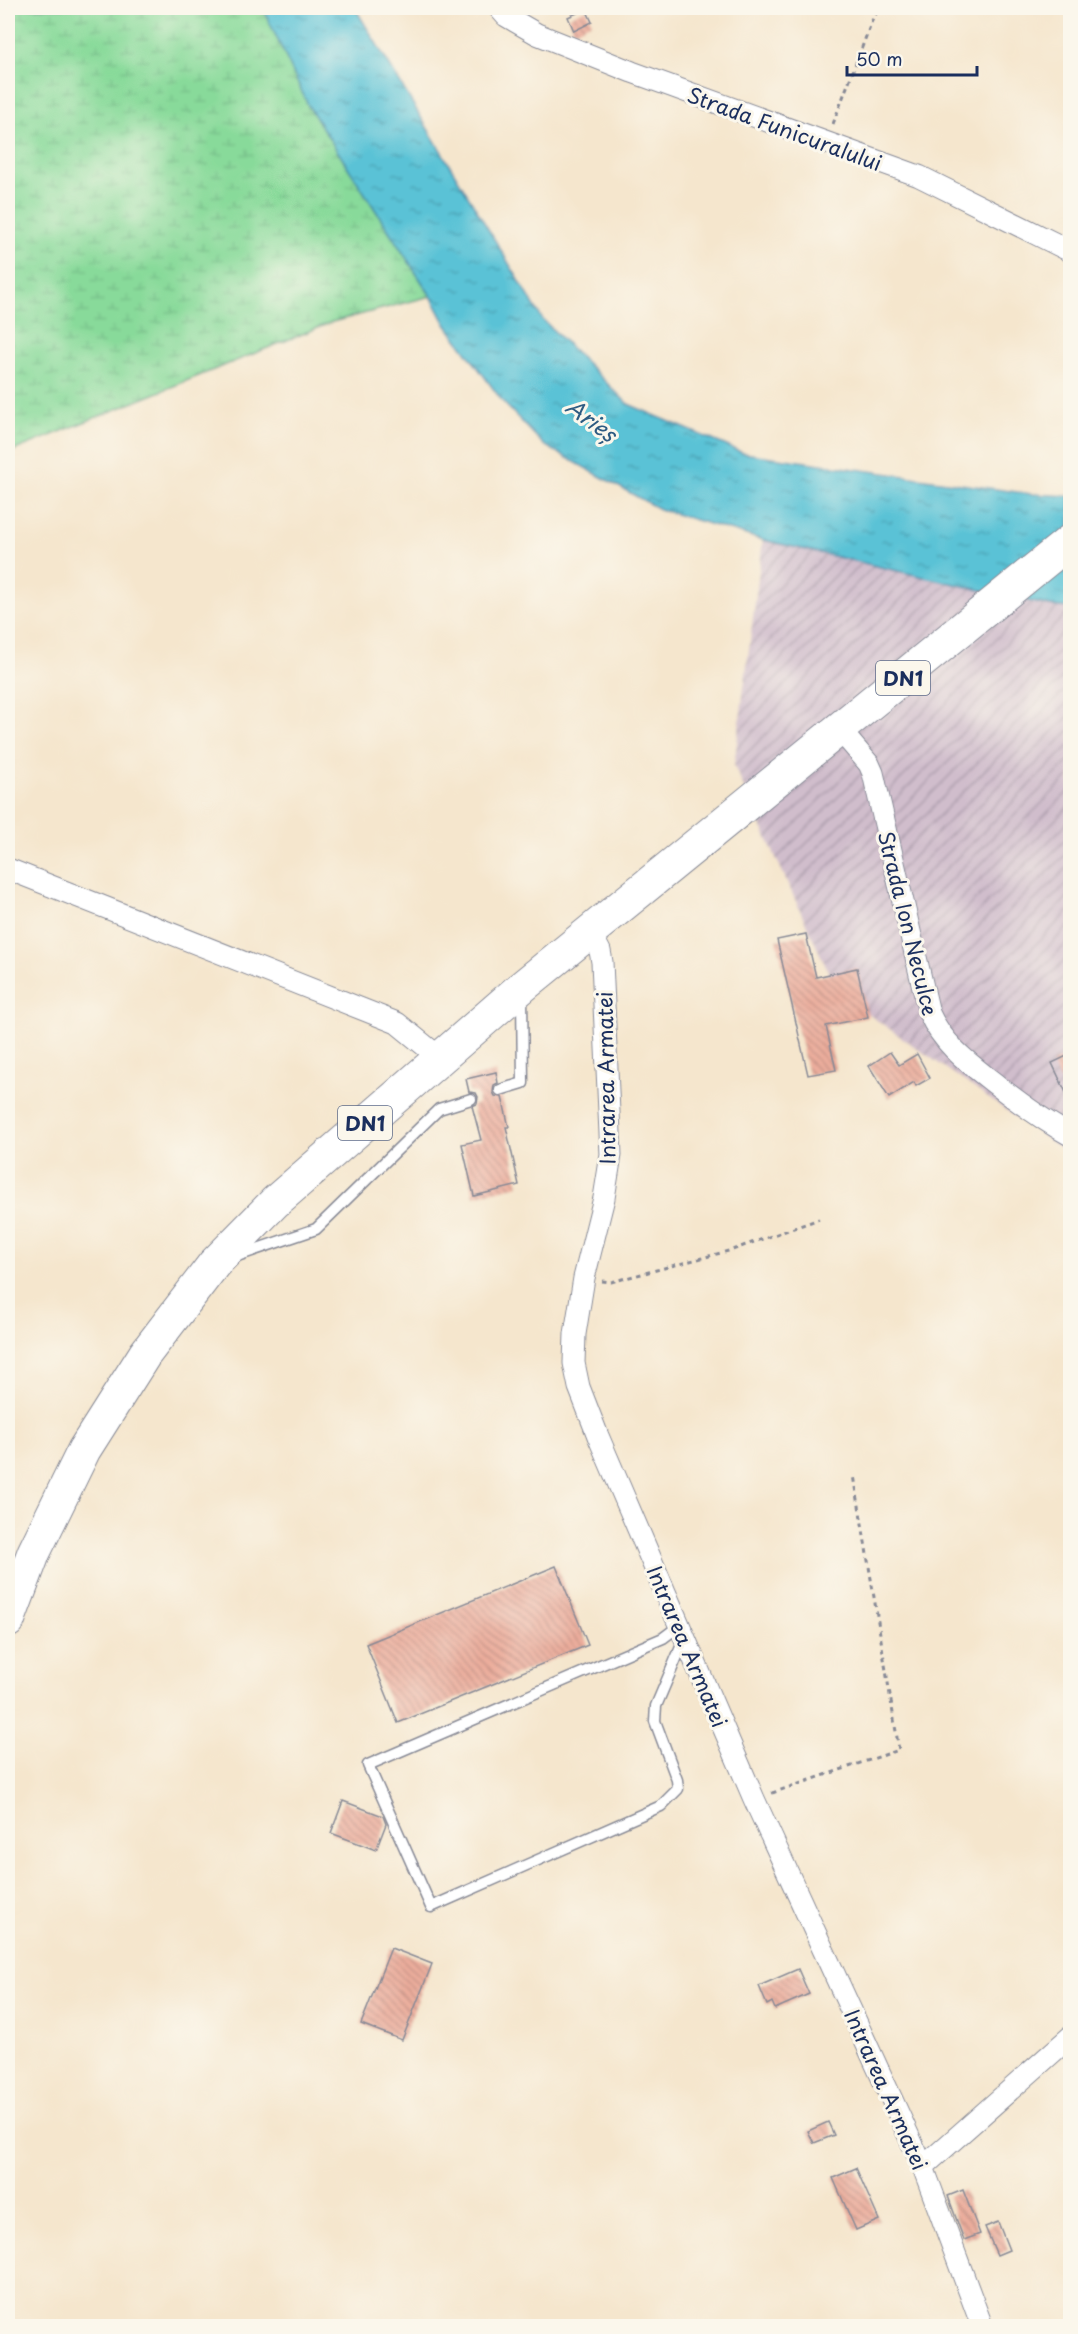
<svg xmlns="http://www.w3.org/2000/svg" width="1078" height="2334" font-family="'Playpen Sans',sans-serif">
  <defs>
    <pattern id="industrial-furrows" width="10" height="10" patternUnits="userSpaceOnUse" patternTransform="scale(1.5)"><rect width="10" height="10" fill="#d0bdcc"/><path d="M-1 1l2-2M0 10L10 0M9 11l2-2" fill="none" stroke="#a89aa9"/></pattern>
    <pattern id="wetland-marsh" width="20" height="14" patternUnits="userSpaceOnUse" patternTransform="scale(1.5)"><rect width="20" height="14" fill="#88da9a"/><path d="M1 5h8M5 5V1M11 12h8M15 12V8" fill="none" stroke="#75bb87"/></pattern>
    <pattern id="water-ripples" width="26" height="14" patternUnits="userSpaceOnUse" patternTransform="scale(1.5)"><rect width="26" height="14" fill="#5ac2d6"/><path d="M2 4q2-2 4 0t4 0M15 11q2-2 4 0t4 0" fill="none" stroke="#4a9eb1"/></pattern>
    <pattern id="building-back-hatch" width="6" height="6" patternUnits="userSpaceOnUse" patternTransform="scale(1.5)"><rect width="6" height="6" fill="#ecad9c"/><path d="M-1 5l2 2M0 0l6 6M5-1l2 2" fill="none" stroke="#be8d82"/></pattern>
  </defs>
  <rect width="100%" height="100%" fill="#fbf7ec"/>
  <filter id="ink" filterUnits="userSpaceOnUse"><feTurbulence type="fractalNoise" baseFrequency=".0167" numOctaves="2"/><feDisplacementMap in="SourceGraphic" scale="12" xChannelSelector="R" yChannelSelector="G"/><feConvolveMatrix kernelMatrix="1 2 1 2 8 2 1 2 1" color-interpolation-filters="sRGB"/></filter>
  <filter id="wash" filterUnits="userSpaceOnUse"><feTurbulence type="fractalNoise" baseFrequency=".008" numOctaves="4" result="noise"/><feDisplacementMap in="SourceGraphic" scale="24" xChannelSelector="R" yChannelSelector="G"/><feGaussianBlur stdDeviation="1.35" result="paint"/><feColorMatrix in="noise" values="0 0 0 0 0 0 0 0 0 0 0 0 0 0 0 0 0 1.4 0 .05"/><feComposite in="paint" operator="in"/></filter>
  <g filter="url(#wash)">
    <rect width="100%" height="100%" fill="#f5e6cd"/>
    <polygon fill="url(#industrial-furrows)" points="763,540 1050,606 1070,608 1070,1155 838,993 734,766"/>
    <polygon fill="url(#wetland-marsh)" stroke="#52847c" stroke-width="1.5" points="8,8 263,8 309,107 431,296 332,322 8,453"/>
    <polygon fill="url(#water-ripples)" stroke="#3a789a" stroke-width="1.5" points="263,8 355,8 543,320 628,404 743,453 1031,494 1070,496 1070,608 1050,606 763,540 659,509 544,445 503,402 446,324 431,296 309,107"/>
    <g id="blocks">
      <g fill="url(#building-back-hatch)">
        <polygon points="586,9 592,22 574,31 568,17"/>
        <polygon points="806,934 816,977 857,968 868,1017 826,1026 836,1070 808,1075 777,940"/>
        <polygon points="890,1052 899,1065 917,1054 930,1078 916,1086 914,1082 889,1098 869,1066"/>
        <polygon points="1071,1054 1071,1103 1052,1063"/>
        <polygon points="496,1072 498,1083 494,1085 493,1092 495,1096 502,1097 509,1127 506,1127 519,1185 474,1196 462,1144 481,1140 472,1106 477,1104 478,1097 476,1093 469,1092 466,1079"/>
        <polygon points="556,1566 588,1645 398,1723 366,1644"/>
        <polygon points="343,1801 383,1816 386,1824 376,1850 331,1833"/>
        <polygon points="391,1948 432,1964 402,2040 361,2024"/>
        <polygon points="798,1969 809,1994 775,2009 772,2002 767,2005 759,1986"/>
        <polygon points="828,2122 834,2135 814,2143 808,2131"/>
        <polygon points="856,2168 879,2220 856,2230 833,2178"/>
        <polygon points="963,2190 980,2234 964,2240 948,2196"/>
        <polygon points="998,2222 1009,2250 997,2255 985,2227"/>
      </g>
    </g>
  </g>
  <g filter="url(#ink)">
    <use href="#blocks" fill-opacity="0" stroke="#888a96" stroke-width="1.5"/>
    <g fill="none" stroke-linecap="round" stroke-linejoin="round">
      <defs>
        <g id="lane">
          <polyline points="500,1090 523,1083 522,996"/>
          <polyline points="237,1256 316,1229 439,1109 471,1099"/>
          <polyline points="679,1626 663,1638 368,1765 431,1907 661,1806 678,1789 677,1780 655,1721 656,1706 684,1640"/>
        </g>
        <g id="street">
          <polyline points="499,8 506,16 537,34 632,72 919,176 1070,251"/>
          <path d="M839 729 869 764 873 773 929 1013C944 1046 970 1064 998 1086 1021 1104 1044 1121 1070 1135"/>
          <polyline points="8,869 397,1023 440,1058"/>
          <polyline points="590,932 600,951 602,962 611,1155 604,1198 584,1278 575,1334 574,1363 579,1387 598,1436 754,1799 923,2167 982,2326"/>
          <polyline points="923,2167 1070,2037"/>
        </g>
        <polyline id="primary" points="8,1621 34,1552 84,1450 145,1354 214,1264 275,1202 522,987 1070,541"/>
      </defs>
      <use href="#lane" stroke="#888a96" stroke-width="13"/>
      <use href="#street" stroke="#888a96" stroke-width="23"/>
      <use href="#primary" stroke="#888a96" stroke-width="35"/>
      <g stroke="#888a96" stroke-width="3" stroke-dasharray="4.5 4.5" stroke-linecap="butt">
        <polyline points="833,124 873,18 880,8"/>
        <polyline points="602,1281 611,1282 732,1250 819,1219"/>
        <polyline points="772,1793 899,1750 854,1475"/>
      </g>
      <use href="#lane" stroke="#fff" stroke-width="10"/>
      <use href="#street" stroke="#fff" stroke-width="21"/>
      <use href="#primary" stroke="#fff" stroke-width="33"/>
    </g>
  </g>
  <g text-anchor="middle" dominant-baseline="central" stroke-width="6" stroke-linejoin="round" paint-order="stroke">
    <g fill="#fbf7ec" stroke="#5e6b89" stroke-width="1.5">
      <rect x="876" y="661" width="54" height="34" rx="4.5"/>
      <rect x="338" y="1106" width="54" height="34" rx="4.5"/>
    </g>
    <g font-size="20" font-weight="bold" fill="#1b2f5e">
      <text x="903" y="678">DN1</text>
      <text x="365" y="1123">DN1</text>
    </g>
    <g font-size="21" fill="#1b2f5e" stroke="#fbf7ec">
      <text transform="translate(785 128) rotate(20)">Strada Funicuralului</text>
      <text transform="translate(909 923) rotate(76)">Strada Ion Neculce</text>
      <text transform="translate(605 1078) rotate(-91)">Intrarea Armatei</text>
      <text transform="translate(688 1646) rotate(67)">Intrarea Armatei</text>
      <text transform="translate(887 2089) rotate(66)">Intrarea Armatei</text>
    </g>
    <g font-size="22" font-style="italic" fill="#2e5b82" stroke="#fbf7ec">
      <text transform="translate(592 419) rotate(37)">Arieș</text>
    </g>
  </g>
  <rect width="1078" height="2334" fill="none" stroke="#fbf7ec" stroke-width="30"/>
  <path d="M847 66v9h130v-9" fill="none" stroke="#1b2f5e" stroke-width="3"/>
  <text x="856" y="66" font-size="18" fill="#1b2f5e" stroke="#fbf7ec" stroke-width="4.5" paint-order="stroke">50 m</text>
</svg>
